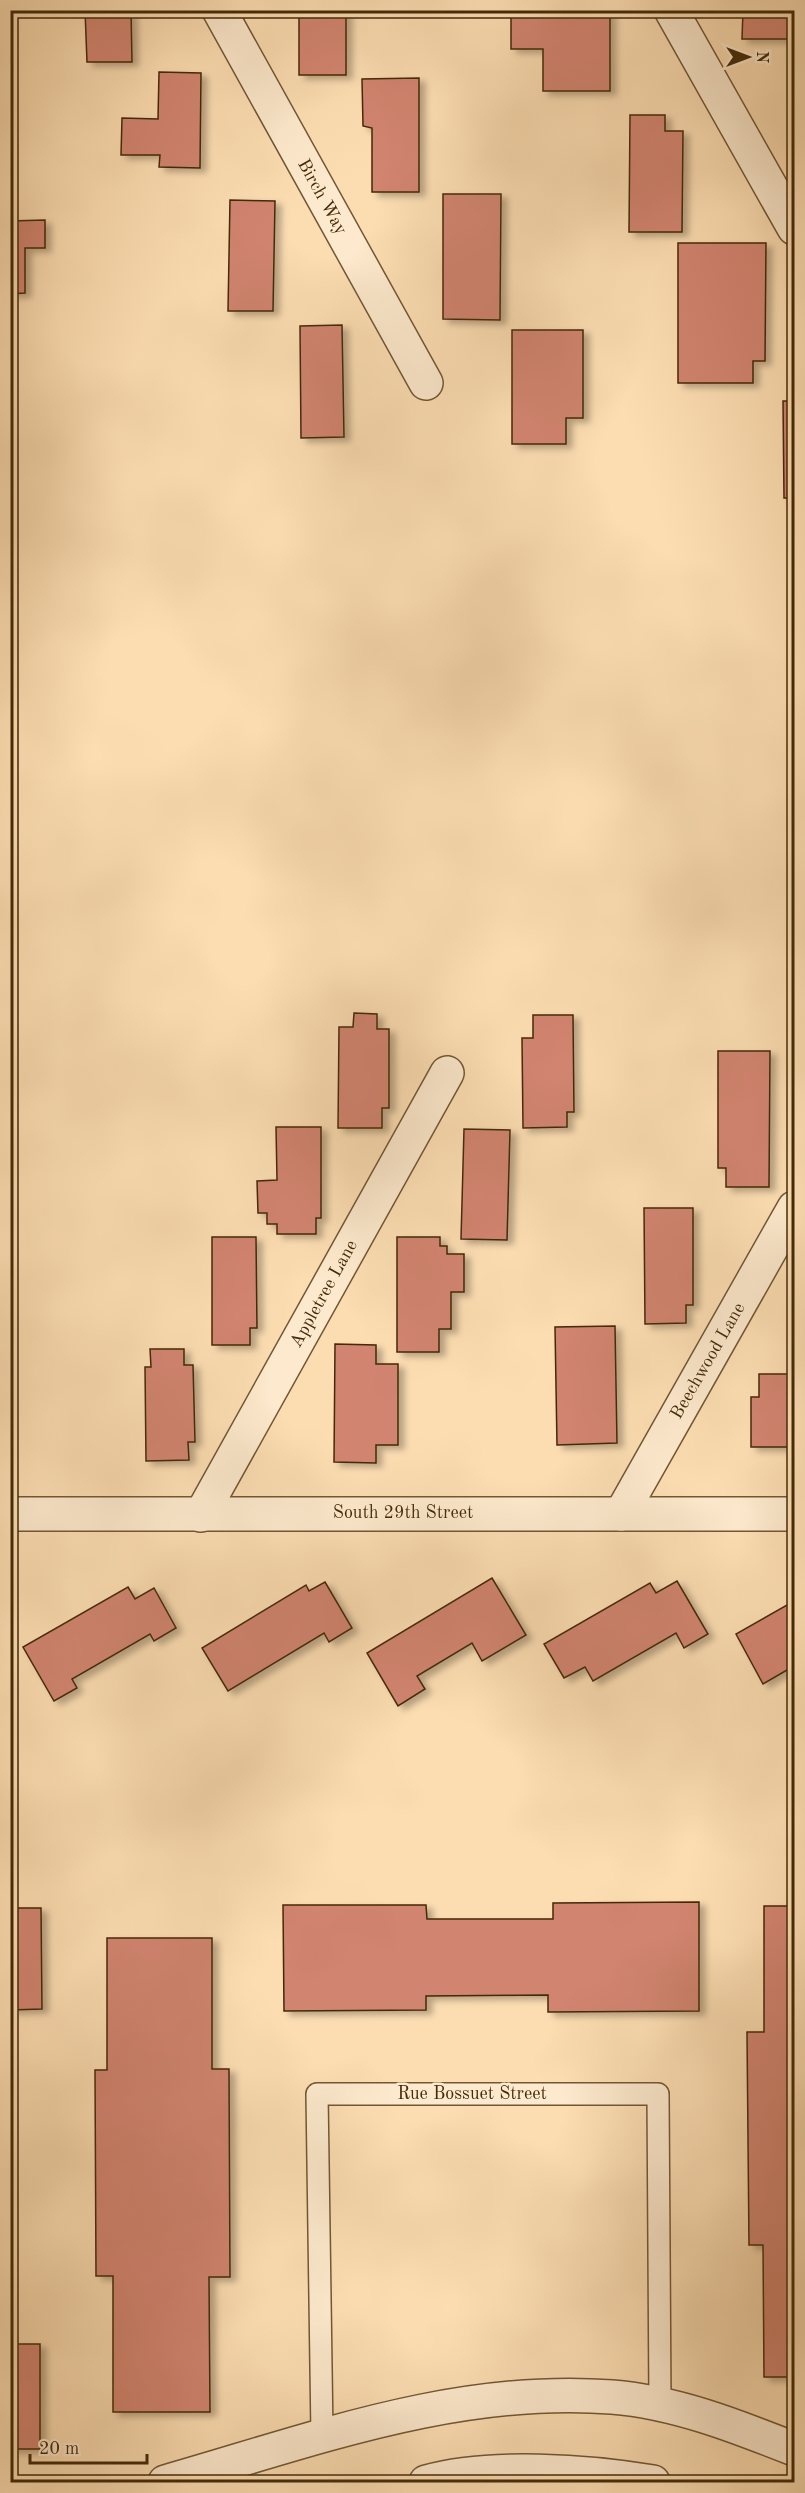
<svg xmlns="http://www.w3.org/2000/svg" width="805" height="2493" font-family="'Old Standard TT',serif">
  <defs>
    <filter id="shadow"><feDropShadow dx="6" dy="4" stdDeviation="3" flood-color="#0004"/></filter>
  </defs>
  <rect width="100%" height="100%" fill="#fcddb2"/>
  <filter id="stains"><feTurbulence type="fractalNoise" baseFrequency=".00333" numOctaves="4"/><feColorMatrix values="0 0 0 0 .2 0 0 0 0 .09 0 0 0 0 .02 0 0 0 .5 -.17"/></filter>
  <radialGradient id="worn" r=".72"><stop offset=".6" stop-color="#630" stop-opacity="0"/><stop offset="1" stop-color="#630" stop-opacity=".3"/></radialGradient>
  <g fill="#d18470" stroke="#432a09" stroke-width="1.5" filter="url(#shadow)">
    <polygon points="85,10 131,10 132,62 87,62"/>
    <rect x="299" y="10" width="47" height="65"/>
    <polygon points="511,10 610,10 610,91 543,91 543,49 511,49"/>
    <polygon points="743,10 792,10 792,39 742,39"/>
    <polygon points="159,72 201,73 200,168 159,167 160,155 121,155 122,118 158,119"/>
    <polygon points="419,78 419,192 372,192 372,128 363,126 362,79"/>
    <polygon points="630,115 665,115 665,131 683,131 682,232 629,232"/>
    <polygon points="443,194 501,194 500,320 443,319"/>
    <polygon points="230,200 275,201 273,311 228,311"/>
    <polygon points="45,220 45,248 25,248 25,293 10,294 10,221"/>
    <polygon points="678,243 766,243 765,361 753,361 753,383 678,383"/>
    <polygon points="342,325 344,437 301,438 300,326"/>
    <polygon points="512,330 583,330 583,418 566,418 566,444 512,444"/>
    <polygon points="792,385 794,521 792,521 791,498 784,498 783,401 792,401"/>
    <polygon points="791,937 794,937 794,1034 792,1034"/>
    <polygon points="354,1013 377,1014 377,1029 389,1029 389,1108 382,1108 382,1128 338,1128 339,1027 353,1027"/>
    <polygon points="533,1015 573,1015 574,1112 567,1112 567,1127 523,1128 522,1038 533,1038"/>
    <polygon points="718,1051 770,1051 769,1187 726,1187 726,1168 718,1168"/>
    <polygon points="276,1127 321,1127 321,1218 316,1218 316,1234 277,1234 277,1224 267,1224 267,1213 258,1213 257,1181 277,1180"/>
    <polygon points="464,1129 510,1130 507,1240 461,1239"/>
    <polygon points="644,1208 693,1208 693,1305 686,1305 686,1323 645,1324"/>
    <polygon points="212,1237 256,1237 257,1328 250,1328 250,1345 212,1345"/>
    <polygon points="397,1237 440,1237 440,1246 447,1246 447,1254 464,1254 464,1292 451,1292 451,1329 439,1329 439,1352 397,1352"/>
    <polygon points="615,1326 617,1443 557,1445 555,1327"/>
    <polygon points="335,1344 376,1345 376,1364 398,1364 398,1445 376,1445 376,1463 334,1462"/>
    <polygon points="150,1349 184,1349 184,1365 193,1365 195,1442 188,1442 189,1460 146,1461 145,1367 151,1367"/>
    <polygon points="759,1374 794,1374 794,1447 751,1447 751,1397 759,1397"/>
    <polygon points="492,1578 526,1635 482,1661 472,1643 417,1676 425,1689 398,1706 367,1653"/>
    <polygon points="677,1581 708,1634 684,1648 676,1633 593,1681 585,1667 564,1678 544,1644 650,1583 656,1593"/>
    <polygon points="325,1582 352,1628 329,1642 324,1633 228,1691 202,1648 306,1585 309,1591"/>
    <polygon points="128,1587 135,1599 154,1588 176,1628 154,1641 150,1634 72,1679 77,1688 54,1701 23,1647"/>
    <polygon points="794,1601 794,1666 763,1684 736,1634"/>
    <polygon points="699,1902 699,2011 548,2012 548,1995 426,1996 426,2010 284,2011 283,1905 426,1905 427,1919 553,1919 553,1903"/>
    <polygon points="764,1906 794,1906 794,2377 764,2377 763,2245 749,2245 747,2032 764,2032"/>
    <polygon points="10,1908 41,1908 42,2009 10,2010"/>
    <polygon points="107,1938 212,1938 212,2069 229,2069 230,2277 209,2277 210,2412 113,2412 113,2276 96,2276 95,2070 107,2070"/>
    <rect x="10" y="2344" width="30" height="105"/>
  </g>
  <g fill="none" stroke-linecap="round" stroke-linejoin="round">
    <defs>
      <polyline id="lane" points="322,2435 317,2094 658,2094 660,2404"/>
      <g id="street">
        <polyline points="219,10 426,383"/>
        <polyline points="671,10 794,228"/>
        <polyline points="10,1514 794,1514"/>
        <polyline points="621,1514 794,1208"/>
        <polyline points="201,1515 447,1073"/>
        <path d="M165 2482C312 2440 457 2385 612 2397 675 2402 736 2426 794 2449"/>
        <path d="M426 2482C489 2464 589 2471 653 2482"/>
      </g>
    </defs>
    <use href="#lane" stroke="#715733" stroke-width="24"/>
    <use href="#street" stroke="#715733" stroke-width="36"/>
    <use href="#lane" stroke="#fde9cd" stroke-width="21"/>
    <use href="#street" stroke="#fde9cd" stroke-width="33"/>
  </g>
  <g text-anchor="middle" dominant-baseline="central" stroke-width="5" stroke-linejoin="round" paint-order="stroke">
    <g font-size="18" fill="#432a09" stroke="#fde9cd">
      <text transform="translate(322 197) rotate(61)">Birch Way</text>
      <text transform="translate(324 1294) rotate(-61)">Appletree Lane</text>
      <text transform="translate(708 1361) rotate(-60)">Beechwood Lane</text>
      <text x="403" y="1513">South 29th Street</text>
      <text x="472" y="2094">Rue Bossuet Street</text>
    </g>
  </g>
  <rect width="805" height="2493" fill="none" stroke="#fcddb2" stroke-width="36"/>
  <rect x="12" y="12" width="781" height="2469" fill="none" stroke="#432a09" stroke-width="3"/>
  <rect x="18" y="18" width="769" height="2457" fill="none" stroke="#432a09" stroke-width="1.5"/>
  <g transform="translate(748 57) rotate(90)" stroke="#fde9cd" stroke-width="4.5" paint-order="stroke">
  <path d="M0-4.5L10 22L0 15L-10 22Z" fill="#432a09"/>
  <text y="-9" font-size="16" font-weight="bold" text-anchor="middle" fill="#432a09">N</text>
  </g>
  <path d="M30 2454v9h117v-9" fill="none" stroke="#432a09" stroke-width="3"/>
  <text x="39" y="2454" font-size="18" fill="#432a09" stroke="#fde9cd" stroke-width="4.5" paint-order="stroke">20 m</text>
  <rect width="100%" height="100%" filter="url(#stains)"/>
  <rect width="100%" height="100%" fill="url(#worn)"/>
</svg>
